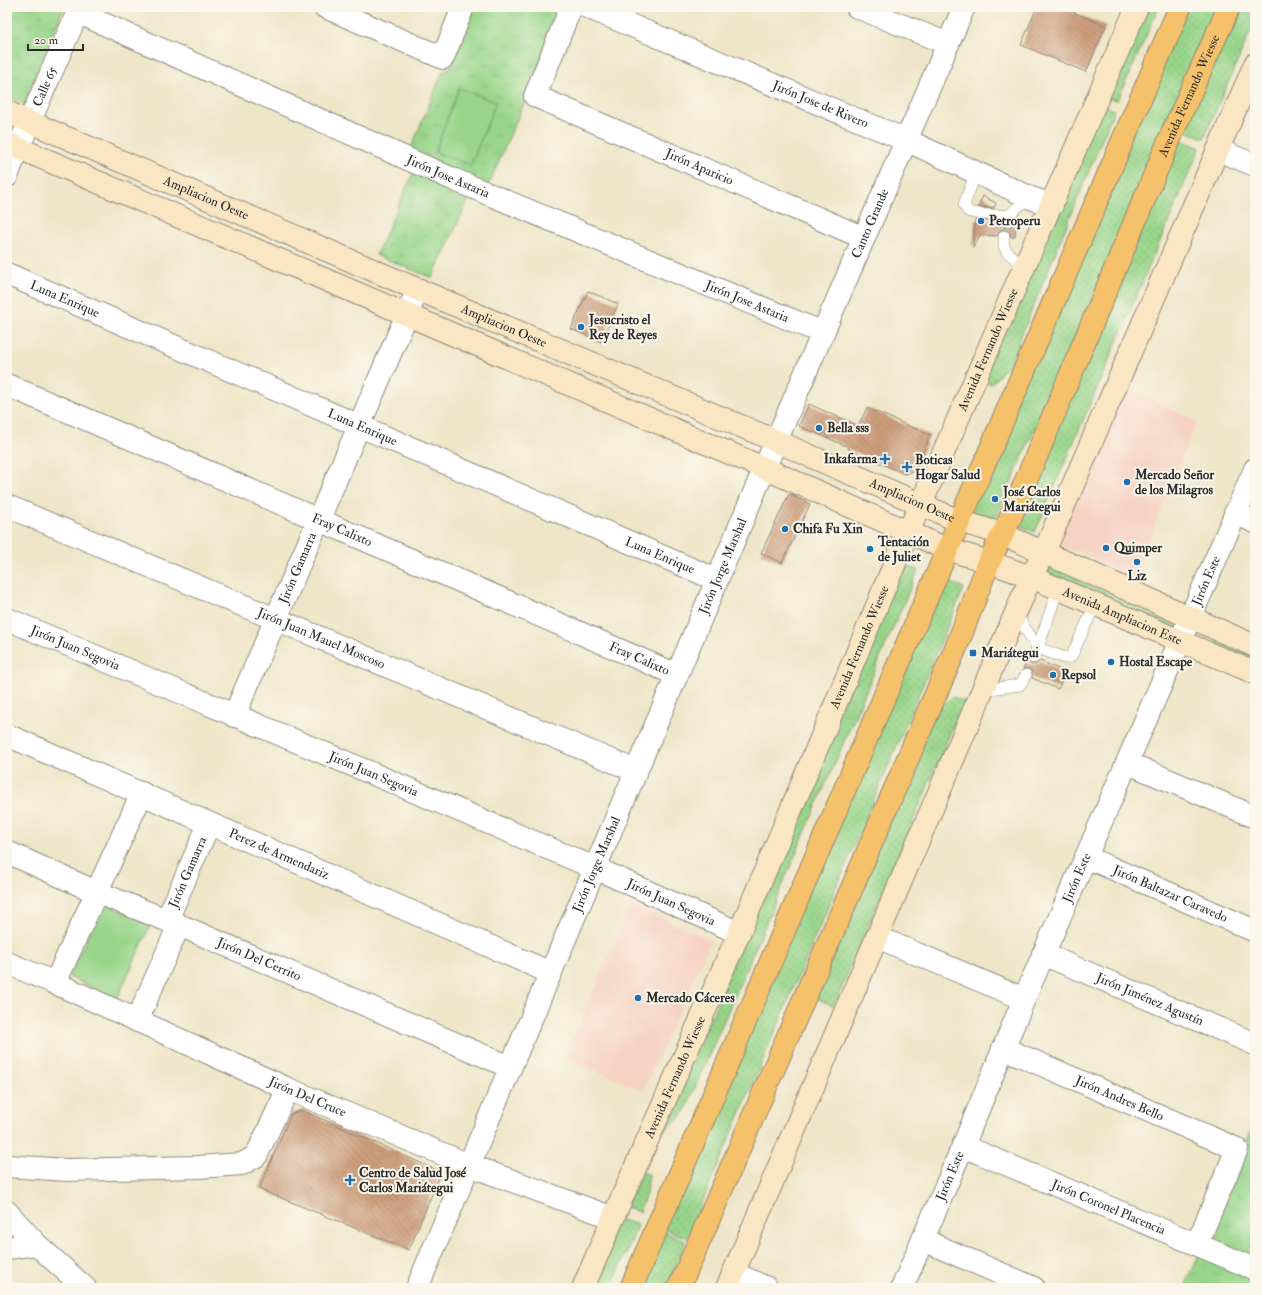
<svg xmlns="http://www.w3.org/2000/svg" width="1262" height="1295" font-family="'IM FELL Double Pica',serif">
  <defs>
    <pattern id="grass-dots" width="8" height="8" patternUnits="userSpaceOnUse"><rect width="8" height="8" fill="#98d58a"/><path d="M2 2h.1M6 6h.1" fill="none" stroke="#83b777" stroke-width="1.8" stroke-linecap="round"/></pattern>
    <pattern id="park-tufts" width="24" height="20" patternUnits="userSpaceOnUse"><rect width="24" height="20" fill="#98d58a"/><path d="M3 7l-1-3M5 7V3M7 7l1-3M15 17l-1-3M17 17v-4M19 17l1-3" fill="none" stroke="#83b777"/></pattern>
    <pattern id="building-back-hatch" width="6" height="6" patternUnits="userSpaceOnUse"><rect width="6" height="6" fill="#cd9e7b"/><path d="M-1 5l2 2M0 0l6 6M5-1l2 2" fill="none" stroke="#a78165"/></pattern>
  </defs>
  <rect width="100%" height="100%" fill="#fbf7ec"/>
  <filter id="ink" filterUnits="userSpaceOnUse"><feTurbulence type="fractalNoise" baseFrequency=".025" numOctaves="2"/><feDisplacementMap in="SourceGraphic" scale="8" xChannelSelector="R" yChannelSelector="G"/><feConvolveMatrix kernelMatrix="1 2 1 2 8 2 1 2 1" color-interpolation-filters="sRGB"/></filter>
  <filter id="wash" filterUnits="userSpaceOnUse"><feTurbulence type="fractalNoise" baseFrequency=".012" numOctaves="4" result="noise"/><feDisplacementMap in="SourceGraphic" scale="16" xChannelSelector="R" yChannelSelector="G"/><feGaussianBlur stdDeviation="0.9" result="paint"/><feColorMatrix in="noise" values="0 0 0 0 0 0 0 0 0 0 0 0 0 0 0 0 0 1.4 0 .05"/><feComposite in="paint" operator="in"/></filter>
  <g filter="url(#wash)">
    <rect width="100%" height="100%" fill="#efe5c8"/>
    <g fill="#f6d2c3">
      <polygon points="1121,386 1197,421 1134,576 1055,542"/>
      <polygon points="631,905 711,940 643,1091 565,1057"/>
    </g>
    <g fill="url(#grass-dots)" stroke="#62805a">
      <polygon points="1141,7 1159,7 1117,101 1101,94"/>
      <polygon points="1188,7 1218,7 992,527 963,518"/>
      <polygon points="1237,7 1255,7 1255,21 1204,138 1183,130"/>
      <polygon points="1098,103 1114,110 1010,363 991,384 983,380"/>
      <polygon points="1179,139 1200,148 1035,532 1014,523"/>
      <polygon points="901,563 918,570 684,1113 663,1132"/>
      <polygon points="1051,563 1181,620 1175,633 1045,577"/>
      <polygon points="936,576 964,588 687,1238 659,1227"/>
      <polygon points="1219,637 1255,653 1255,667 1214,650"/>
      <polygon points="952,697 964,701 834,1006 814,997 936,710"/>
      <polygon points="643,1172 649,1175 646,1194 639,1212 626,1207"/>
      <polygon points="619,1219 638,1225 611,1288 590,1288"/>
      <polygon points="658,1229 686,1242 666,1288 633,1288"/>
    </g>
    <g fill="url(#park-tufts)" stroke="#62805a">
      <polygon points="7,7 64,7 24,104 7,96"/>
      <polygon points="472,7 559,7 560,8 524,103 487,188 408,155 443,71 448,71"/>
      <polygon points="414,171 470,197 432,278 376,255"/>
      <polygon points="1255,1123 1255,1261 1207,1240 1206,1235"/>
      <polygon points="1200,1253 1255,1276 1255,1288 1184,1288"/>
    </g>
    <g fill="#98d58a" stroke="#62805a">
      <polygon points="459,88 496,102 471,165 435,152"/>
      <polygon points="103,903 151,924 117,999 69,977"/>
    </g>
    <g id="blocks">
      <g fill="url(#building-back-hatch)">
        <polygon points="1037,7 1061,7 1106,26 1086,72 1021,45"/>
        <polygon points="983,196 996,203 994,208 978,207"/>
        <polygon points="975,220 1000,222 1004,227 1007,228 1011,226 1016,221 1015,237 1011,237 1010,232 1004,229 1000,230 997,236 980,235 973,248"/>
        <polygon points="588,291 618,304 601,342 571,329"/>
        <polygon points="809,404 858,426 867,408 930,435 916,470 905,474 848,449 849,447 799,426"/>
        <polygon points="789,494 810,504 782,563 761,553"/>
        <polygon points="1027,661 1030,664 1033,665 1037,664 1040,661 1066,672 1058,689 1032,678 1032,672 1030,669 1023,669"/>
        <polygon points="302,1110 441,1172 409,1250 259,1189 291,1114"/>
      </g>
    </g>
  </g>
  <g filter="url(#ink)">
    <use href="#blocks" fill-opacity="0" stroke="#8d887a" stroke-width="1"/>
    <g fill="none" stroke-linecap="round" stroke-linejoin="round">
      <defs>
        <g id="service">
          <path d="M976 172 964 205C965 207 967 210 968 211 974 215 1000 215 1009 216"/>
          <path d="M1007 221C1011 210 1022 204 1031 198"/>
          <polyline points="1004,236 1004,246 1007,252 1025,267"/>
          <polyline points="1016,614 1038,648 1065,658 1069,658 1072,655 1095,605"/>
          <polyline points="1033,658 1038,648 1058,589"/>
          <polyline points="983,690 1020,685 1026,675"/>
        </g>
        <g id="minor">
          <polyline points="325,7 443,58 463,7"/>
          <path id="s1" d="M571 7 535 96 864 238"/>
          <path id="s2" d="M587 7 906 140 1031 198 1052 205"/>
          <polyline points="857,7 948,44"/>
          <path id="s3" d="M77 12 455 180 823 333"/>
          <polyline points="1218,150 1255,165"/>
          <path id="s4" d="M7 176 18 148 80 7"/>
          <path id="s5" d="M7 274 717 580"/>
          <path id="s6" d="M7 385 677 675"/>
          <path id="s7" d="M7 506 636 771"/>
          <polyline points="1235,513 1255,522"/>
          <path id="s8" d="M7 619 187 695 595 868 739 933"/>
          <path id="s9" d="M234 716 418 289"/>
          <path id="s10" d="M7 735 551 973"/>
          <polyline points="1128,763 1255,817"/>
          <path id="s11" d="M7 852 96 892 179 925 510 1067"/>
          <path id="s12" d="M1086 857 1255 931"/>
          <path id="s13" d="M167 920 209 824"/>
          <polyline points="877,937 1024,999"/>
          <path id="s14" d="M1043 954 1255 1044"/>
          <path id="s15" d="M7 963 55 983 288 1089 469 1165 613 1218"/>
          <polyline points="55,983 142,793"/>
          <polyline points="137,1021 179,925"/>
          <path id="s16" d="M1003 1048 1237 1149 1197 1244"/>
          <path id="s17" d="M963 1146 1255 1269"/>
          <polyline points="7,1166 67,1170 198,1167 242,1164 256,1156 288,1089"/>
          <polyline points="7,1212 36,1244 85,1288"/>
          <polyline points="923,1240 1034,1288"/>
          <polyline points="7,1248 36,1244"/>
          <polyline points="733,1273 767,1288"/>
          <path id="s18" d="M417 1288 776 441 964 7"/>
          <path id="s19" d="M902 1288 963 1146 1024 999 1255 469"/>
        </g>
        <g id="secondary">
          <path id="s20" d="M7 112 412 287 776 441 959 521 1002 534 1255 646"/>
          <path id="s21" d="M7 143 764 468 908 532 947 549 989 562 1031 577 1255 673"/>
          <path id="s22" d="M583 1288 616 1211 739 933 908 532 921 504 1137 7"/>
          <polyline points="727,1288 1031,577 1044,552 1255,64"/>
        </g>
        <g id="primary">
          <polyline points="631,1288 1180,7"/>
          <path id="s23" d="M679 1288 957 645 989 562 1009 521 1173 131 1229 7"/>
        </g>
      </defs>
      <use href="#service" stroke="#8d887a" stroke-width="12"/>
      <use href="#minor" stroke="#8d887a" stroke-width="24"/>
      <use href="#secondary" stroke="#8d887a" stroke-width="24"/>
      <use href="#primary" stroke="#8d887a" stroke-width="24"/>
      <use href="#service" stroke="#fff" stroke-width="11"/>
      <use href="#minor" stroke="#fff" stroke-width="22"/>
      <use href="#secondary" stroke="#fbe6c4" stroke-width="22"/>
      <use href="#primary" stroke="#f5c16b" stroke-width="22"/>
    </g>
  </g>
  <g fill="#1f6fb2" stroke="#fbf7ec" stroke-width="1.5">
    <circle cx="981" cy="221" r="4"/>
    <circle cx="581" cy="327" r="4"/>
    <circle cx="819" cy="428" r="4"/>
    <path d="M883 453h4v4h4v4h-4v4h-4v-4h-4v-4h4z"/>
    <path d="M905 461h4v4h4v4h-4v4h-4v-4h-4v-4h4z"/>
    <circle cx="1127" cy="482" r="4"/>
    <circle cx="995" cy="499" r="4"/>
    <circle cx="785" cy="529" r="4"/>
    <circle cx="1106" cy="548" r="4"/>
    <circle cx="870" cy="549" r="4"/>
    <circle cx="1137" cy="562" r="4"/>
    <rect x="969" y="649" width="8" height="8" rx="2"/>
    <circle cx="1111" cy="662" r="4"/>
    <circle cx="1053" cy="675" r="4"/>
    <circle cx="638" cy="998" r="4"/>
    <path d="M348 1174h4v4h4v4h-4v4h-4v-4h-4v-4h4z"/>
  </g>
  <g text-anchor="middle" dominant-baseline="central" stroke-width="4" stroke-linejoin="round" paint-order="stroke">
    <g font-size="13" fill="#2b2b2b" stroke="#fbf7ec">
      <text stroke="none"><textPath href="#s4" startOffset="97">Calle 65</textPath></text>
      <text stroke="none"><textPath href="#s23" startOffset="1297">Avenida Fernando Wiesse</textPath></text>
      <text stroke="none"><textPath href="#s2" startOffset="253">Jirón Jose de Rivero</textPath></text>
      <text stroke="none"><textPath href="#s1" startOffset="275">Jirón Aparicio</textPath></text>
      <text stroke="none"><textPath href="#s3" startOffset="406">Jirón Jose Astaria</textPath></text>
      <text stroke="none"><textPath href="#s20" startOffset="217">Ampliacion Oeste</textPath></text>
      <text stroke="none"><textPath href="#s18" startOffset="1157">Canto Grande</textPath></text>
      <text stroke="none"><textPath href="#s5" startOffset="63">Luna Enrique</textPath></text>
      <text stroke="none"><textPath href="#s3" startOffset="730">Jirón Jose Astaria</textPath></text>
      <text stroke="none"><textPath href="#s20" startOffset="541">Ampliacion Oeste</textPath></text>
      <text stroke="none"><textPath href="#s22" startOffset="1022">Avenida Fernando Wiesse</textPath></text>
      <text stroke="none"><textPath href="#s5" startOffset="387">Luna Enrique</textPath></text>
      <text stroke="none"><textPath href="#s20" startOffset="985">Ampliacion Oeste</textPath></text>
      <text stroke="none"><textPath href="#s6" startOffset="365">Fray Calixto</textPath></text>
      <text stroke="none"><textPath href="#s5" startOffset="711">Luna Enrique</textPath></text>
      <text stroke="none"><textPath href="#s18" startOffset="784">Jirón Jorge Marshal</textPath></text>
      <text stroke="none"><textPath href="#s9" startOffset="161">Jirón Gamarra</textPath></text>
      <text stroke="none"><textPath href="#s19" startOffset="770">Jirón Este</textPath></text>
      <text stroke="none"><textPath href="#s21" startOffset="1212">Avenida Ampliacion Este</textPath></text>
      <text stroke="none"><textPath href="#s7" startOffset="341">Jirón Juan Mauel Moscoso</textPath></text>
      <text stroke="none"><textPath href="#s22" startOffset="698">Avenida Fernando Wiesse</textPath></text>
      <text stroke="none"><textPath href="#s8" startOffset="74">Jirón Juan Segovia</textPath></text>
      <text stroke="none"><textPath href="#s6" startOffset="689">Fray Calixto</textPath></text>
      <text stroke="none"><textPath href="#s8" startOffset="398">Jirón Juan Segovia</textPath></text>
      <text stroke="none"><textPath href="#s10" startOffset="297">Perez de Armendariz</textPath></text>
      <text stroke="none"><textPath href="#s18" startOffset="460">Jirón Jorge Marshal</textPath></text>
      <text stroke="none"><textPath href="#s13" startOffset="52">Jirón Gamarra</textPath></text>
      <text stroke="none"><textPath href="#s19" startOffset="446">Jirón Este</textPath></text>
      <text stroke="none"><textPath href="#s12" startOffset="92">Jirón Baltazar Caravedo</textPath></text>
      <text stroke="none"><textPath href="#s8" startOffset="722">Jirón Juan Segovia</textPath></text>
      <text stroke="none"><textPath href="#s11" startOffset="274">Jirón Del Cerrito</textPath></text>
      <text stroke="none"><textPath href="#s14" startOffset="116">Jirón Jiménez Agustín</textPath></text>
      <text stroke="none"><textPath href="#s22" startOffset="230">Avenida Fernando Wiesse</textPath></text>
      <text stroke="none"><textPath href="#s15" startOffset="329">Jirón Del Cruce</textPath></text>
      <text stroke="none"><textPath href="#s16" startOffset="127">Jirón Andres Bello</textPath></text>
      <text stroke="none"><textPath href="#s19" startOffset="122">Jirón Este</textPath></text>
      <text stroke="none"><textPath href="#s17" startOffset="158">Jirón Coronel Placencia</textPath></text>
    </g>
    <g font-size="13" font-weight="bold" fill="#2b2b2b" stroke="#fbf7ec" text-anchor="start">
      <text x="989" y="221">Petroperu</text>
      <text x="589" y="320">Jesucristo el<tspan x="589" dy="15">Rey de Reyes</tspan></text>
      <text x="827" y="428">Bella sss</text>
      <text x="877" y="459" text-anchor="end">Inkafarma</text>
      <text x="915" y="460">Boticas<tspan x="915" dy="15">Hogar Salud</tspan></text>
      <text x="1135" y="475">Mercado Señor<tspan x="1135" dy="15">de los Milagros</tspan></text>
      <text x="1003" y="492">José Carlos<tspan x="1003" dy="15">Mariátegui</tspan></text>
      <text x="793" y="529">Chifa Fu Xin</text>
      <text x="878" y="542">Tentación<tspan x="878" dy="15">de Juliet</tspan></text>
      <text x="1114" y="548">Quimper</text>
      <text x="1137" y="576" text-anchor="middle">Liz</text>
      <text x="981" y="653">Mariátegui</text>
      <text x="1119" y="662">Hostal Escape</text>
      <text x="1061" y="675">Repsol</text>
      <text x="646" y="998">Mercado Cáceres</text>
      <text x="359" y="1173">Centro de Salud José<tspan x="359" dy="15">Carlos Mariátegui</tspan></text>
    </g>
  </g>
  <rect width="1262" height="1295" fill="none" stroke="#fbf7ec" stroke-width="24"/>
  <path d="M28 44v6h55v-6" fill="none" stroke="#2b2b2b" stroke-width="2"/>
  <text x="34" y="44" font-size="12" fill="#2b2b2b" stroke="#fbf7ec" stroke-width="3" paint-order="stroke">20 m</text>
</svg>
